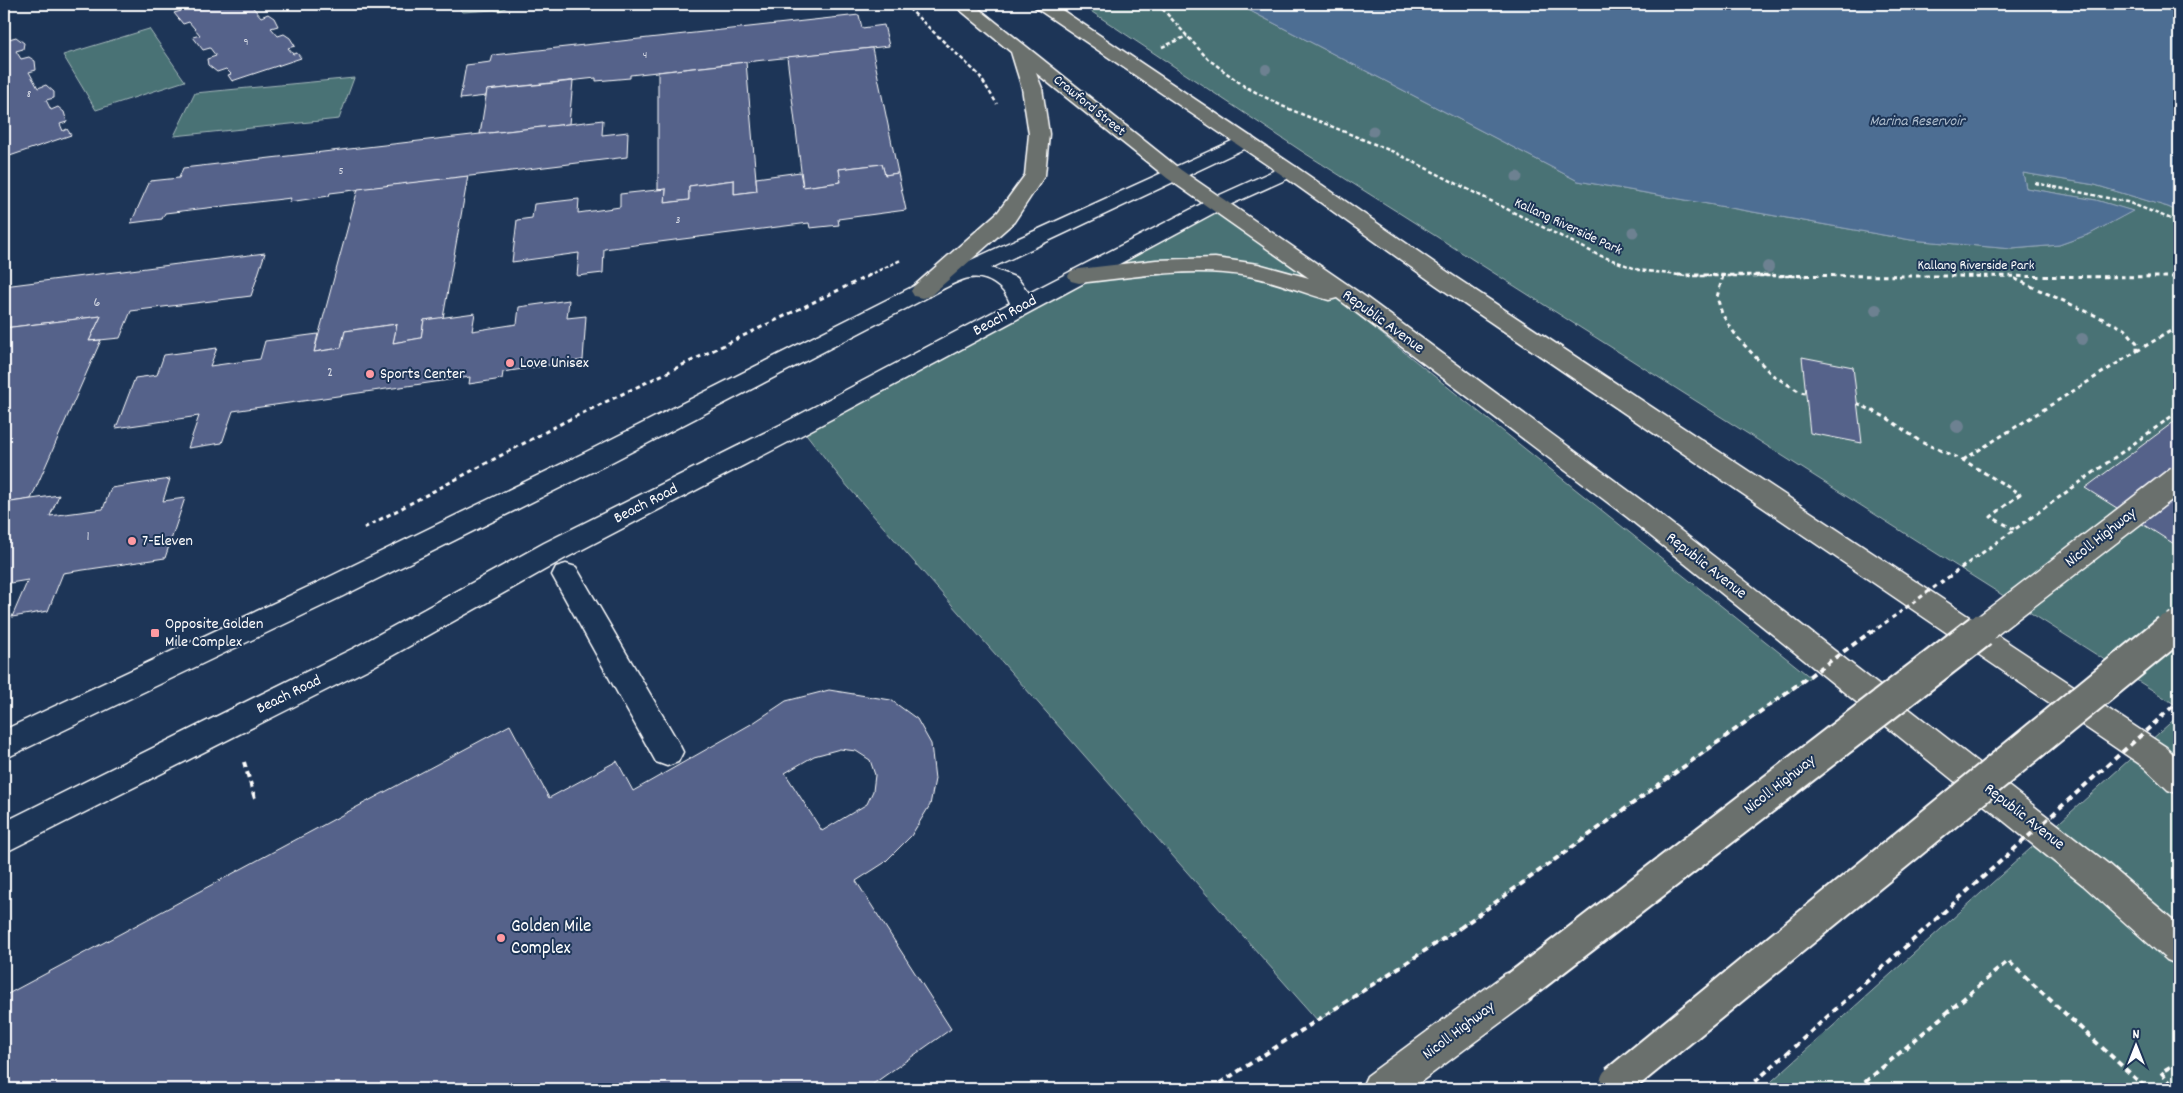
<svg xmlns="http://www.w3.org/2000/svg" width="2183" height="1093" font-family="Dekko,sans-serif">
  <rect width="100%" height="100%" fill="#1d3557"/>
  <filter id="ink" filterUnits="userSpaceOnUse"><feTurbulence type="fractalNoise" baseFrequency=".02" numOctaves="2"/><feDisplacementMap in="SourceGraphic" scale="10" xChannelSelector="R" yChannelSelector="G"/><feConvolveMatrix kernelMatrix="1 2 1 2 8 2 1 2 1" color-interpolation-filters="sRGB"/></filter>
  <g filter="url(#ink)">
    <g fill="#4a7275" stroke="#a4b8ba">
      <polygon points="460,4 514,4 499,11 494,10 462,12 458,6"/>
      <polygon points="1080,4 1237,4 1578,181 1911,240 2012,249 2059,245 2090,234 2132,211 2096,200 2026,188 2023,173 2095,185 2168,207 2179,212 2179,707 1303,152"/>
      <polygon points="149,29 185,81 96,110 63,55"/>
      <polygon points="354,78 339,119 174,136 195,93"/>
      <polygon points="1218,203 1810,677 1460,928 1318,1021 842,480 800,426"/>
      <polygon points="2179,715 2179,1089 1763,1089"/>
    </g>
    <polygon fill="#4e6e93" stroke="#95a8be" points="1237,4 2179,4 2179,212 2168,207 2095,185 2023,173 2026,188 2096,200 2133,211 2090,234 2059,245 2012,249 1911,240 1578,181"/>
    <g fill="#55628a" stroke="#fff" fill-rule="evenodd">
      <polygon points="175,4 250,4 261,17 268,14 274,18 278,26 271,28 278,36 284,34 290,38 295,46 288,48 293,54 297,53 301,58 232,81 228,75 231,74 226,69 217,72 208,65 207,59 216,56 210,48 203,50 193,37 200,35 189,22 183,24 174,13 181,11"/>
      <polygon points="859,15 862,28 884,25 889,46 630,75 630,78 596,81 596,78 487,90 486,96 460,99 466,65 491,62 493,55"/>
      <polygon points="4,30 9,39 16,37 24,43 23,49 16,51 21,59 29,57 35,61 36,70 29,72 38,88 46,85 54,92 54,98 46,100 51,110 58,107 64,112 67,122 60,124 63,131 67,129 71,135 4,158"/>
      <polygon points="872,48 898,173 885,175 882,164 839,169 841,182 803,187 787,57"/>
      <polygon points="746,62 757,191 734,194 734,180 689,186 689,200 665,203 666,189 658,190 658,72"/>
      <polygon points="573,81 569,124 480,134 487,90"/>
      <polygon points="603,120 602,135 628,132 627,157 330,193 329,196 289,202 291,198 165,213 162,219 131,223 150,181 179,178 183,168"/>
      <polygon points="882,164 885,175 898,173 906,210 838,219 839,225 810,228 809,223 604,249 603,273 577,276 579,253 512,262 517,220 532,218 534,204 579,199 578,213 620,207 620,194 666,189 665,203 689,200 689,186 734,180 734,194 757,191 756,178 800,172 803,187 841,182 839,169"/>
      <polygon points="468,176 443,318 424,320 421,338 393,343 397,324 345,331 341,348 314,352 358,189"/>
      <polygon points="265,253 251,296 131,311 120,338 89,341 101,316 4,328 4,286"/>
      <polygon points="569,300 567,318 586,316 583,360 503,372 502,379 469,384 470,377 233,411 222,443 188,448 199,416 116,428 135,378 157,375 164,355 217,348 210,366 260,359 265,341 318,334 314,352 341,348 345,331 397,324 393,343 421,338 424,320 475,313 472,331 517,324 519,307"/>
      <polygon points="101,316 89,341 101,340 31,499 4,503 4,328"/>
      <polygon points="1802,357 1853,367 1862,443 1810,433"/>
      <polygon points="2179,418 2179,547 2085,488"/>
      <polygon points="170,479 163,501 185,498 165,558 63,573 48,611 12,617 28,580 4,584 4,503 59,495 50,516 103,509 111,488"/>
      <path d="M829 690 891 700 917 719 931 744 935 779 930 805 911 836 884 863 856 881 951 1029 866 1089H4V996L510 725 549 798 617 761 633 791 753 723 786 701ZM840 749 856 751 870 760 875 775 873 791 867 804 822 831 785 773 814 756Z"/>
    </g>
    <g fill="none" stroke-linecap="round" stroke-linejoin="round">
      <defs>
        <polygon id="service" points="566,564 576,567 678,742 683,752 678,762 667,766 656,762 552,575 556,567"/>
        <path id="secondary" d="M1245 135 1252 137 1255 141 1252 145 991 268 1017 278 1029 293 1211 199 1282 167 1289 165 1296 167 1299 171 1296 175 1225 207 798 437 564 559 374 666 4 853V822L354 648 544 543 780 425 1010 303C1005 288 987 275 970 278 959 279 940 291 930 296L604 466 343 596 4 759V730L323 580 586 452 914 286Z"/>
        <g id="primary">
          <path d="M953 4H973L1181 170 1367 298 1645 503 2107 863 2179 925V965L2167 960 2083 885 1627 517 1337 298 1329 300C1302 293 1276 281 1248 276 1192 266 1135 277 1079 283L1071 281 1068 276 1071 271 1079 269 1156 260 1215 258 1258 264 1309 278 1167 178 1036 73 1042 88 1049 134 1045 175 1014 222 930 296 922 298 914 296 911 291 914 286 998 212 1025 175 1029 134 1022 88 1011 52Z"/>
          <polygon points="1033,4 1053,4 1296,167 1452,275 2166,747 2179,760 2179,794 2168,790 2144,767 1436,285 1282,175 1036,8"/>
        </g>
        <polygon id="trunk" points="1518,969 1531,974 1536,987 1531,1000 1411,1089 1361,1089 1367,1076 1505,974"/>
      </defs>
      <use href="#service" stroke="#fff" stroke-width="3"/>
      <use href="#secondary" stroke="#fff" stroke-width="3"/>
      <use href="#primary" stroke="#fff" stroke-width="3"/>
      <use href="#trunk" stroke="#fff" stroke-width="3"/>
      <g stroke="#fff" stroke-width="2.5" stroke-dasharray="4 2.5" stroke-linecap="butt">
        <polyline points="904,4 979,75 997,104"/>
        <polyline points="1158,4 1208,59 1244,86 1282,106 1396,153 1596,254 1639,270 1686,276 1806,276"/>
        <polyline points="1162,47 1187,36"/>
        <polyline points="2035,183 2127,202 2179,222"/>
        <polyline points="867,276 901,260"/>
      </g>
      <g stroke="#fff" stroke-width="3" stroke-dasharray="4.5 4" stroke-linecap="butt">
        <polyline points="1678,275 2179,277"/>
        <polyline points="1723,276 1717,297 1722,314 1737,337 1771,374 1800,392 1805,393"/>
        <polyline points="2137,351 2179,326"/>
        <polyline points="1857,403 1887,418 1921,442 1963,460 2020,494 1991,517 2014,529"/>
        <polyline points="1963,460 2137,351 2137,343 2125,329 2011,277"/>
        <polyline points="364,528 566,421 870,275"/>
      </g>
      <g stroke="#fff" stroke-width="4" stroke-dasharray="6 4.5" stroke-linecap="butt">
        <polyline points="244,762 256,802"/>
        <polyline points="2170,1067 2161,1072 2176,1089"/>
        <polyline points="1211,1089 1460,928"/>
        <polyline points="1857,1089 2008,961 2147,1089"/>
      </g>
      <use href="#service" fill="#1d3557" fill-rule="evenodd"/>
      <use href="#secondary" fill="#1d3557" fill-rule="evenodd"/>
      <use href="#primary" fill="#6b706d" fill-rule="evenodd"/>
      <use href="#trunk" fill="#6b706d" fill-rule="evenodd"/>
      <defs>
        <g id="trunk-bridge-far1">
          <polyline points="1978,633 2179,478"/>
          <polyline points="2167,633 2179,623"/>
        </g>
        <g id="trunk-bridge">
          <polyline points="1518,987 1980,631"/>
          <polyline points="1617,1082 2169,631"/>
        </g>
      </defs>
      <use href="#trunk-bridge-far1" stroke="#fff" stroke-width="29" stroke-linecap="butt"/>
      <use href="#trunk-bridge" stroke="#fff" stroke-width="37" stroke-linecap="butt"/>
      <polyline stroke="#fff" stroke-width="3" stroke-dasharray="4.5 4" stroke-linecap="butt" points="1871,633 2179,411"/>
      <g stroke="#fff" stroke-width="4" stroke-dasharray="6 4.5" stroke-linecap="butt">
        <polyline points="1460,928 1872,631"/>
        <polyline points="1747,1089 2179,701"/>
      </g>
      <use href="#trunk-bridge-far1" stroke="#6b706d" stroke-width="26"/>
      <use href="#trunk-bridge" stroke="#6b706d" stroke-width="33"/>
    </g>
    <g fill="#6d8191">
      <circle cx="1266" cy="69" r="5"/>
      <circle cx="1373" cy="131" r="5.5"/>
      <circle cx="1517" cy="177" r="5.5"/>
      <circle cx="1633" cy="232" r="5.5"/>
      <circle cx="1768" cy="267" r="6"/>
      <circle cx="1876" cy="310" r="6"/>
      <circle cx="2082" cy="339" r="6"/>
      <circle cx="1958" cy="426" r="7"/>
    </g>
  </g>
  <g fill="#ff9aa2" stroke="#1d3557" stroke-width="2">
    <circle cx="510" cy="363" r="5"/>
    <circle cx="370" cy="374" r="5"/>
    <circle cx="132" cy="541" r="5"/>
    <rect x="150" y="628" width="10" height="10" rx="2.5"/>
    <circle cx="501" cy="938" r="5"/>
  </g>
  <g text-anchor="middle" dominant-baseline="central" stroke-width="4" stroke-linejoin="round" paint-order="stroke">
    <g font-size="11" fill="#d4d8e2">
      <text x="246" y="43">9</text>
      <text x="645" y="56">4</text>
      <text x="29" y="95">8</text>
      <text x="341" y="172">5</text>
      <text x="678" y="221">3</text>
    </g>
    <g font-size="14" fill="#fff" stroke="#1d3557">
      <text transform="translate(1089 106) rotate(39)">Crawford Street</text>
      <text transform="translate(1568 227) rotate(25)">Kallang Riverside Park</text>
      <text x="1976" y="266">Kallang Riverside Park</text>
    </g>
    <g font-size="14" fill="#d4d8e2">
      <text x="97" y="303">6</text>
      <text x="330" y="373">2</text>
      <text x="88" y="537">1</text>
    </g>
    <g font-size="15" font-style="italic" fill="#afbece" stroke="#1d3557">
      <text x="1917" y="122">Marina Reservoir</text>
    </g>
    <g font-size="16" fill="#fff" stroke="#1d3557">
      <text transform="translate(1005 316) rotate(-28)">Beach Road</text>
      <text transform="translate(1383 322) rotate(36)">Republic Avenue</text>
      <text transform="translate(646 504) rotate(-27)">Beach Road</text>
      <text transform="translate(2101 538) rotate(-38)">Nicoll Highway</text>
      <text transform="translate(1706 566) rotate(38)">Republic Avenue</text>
      <text transform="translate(289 695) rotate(-26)">Beach Road</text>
      <text transform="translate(1780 785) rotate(-38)">Nicoll Highway</text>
      <text transform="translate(2024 817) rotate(38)">Republic Avenue</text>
      <text transform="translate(1459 1031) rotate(-37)">Nicoll Highway</text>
    </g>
    <g font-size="16" fill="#fff" stroke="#1d3557" text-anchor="start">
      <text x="520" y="363">Love Unisex</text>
      <text x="380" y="374">Sports Center</text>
      <text x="142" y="541">7-Eleven</text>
      <text x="165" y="624">Opposite Golden<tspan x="165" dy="18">Mile Complex</tspan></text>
    </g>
    <g font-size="19" fill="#fff" stroke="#1d3557" text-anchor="start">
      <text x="511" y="927">Golden Mile<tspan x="511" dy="22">Complex</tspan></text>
    </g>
  </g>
  <rect width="2183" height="1093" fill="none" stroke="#1d3557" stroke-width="20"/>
  <rect x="10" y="10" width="2163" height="1073" fill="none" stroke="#fff" stroke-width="2" filter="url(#ink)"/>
  <g transform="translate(2136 1046)" stroke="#1d3557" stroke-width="4" paint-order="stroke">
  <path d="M0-4L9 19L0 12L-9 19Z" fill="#ffffff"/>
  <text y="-8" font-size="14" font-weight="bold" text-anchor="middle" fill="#ffffff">N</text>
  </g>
</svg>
